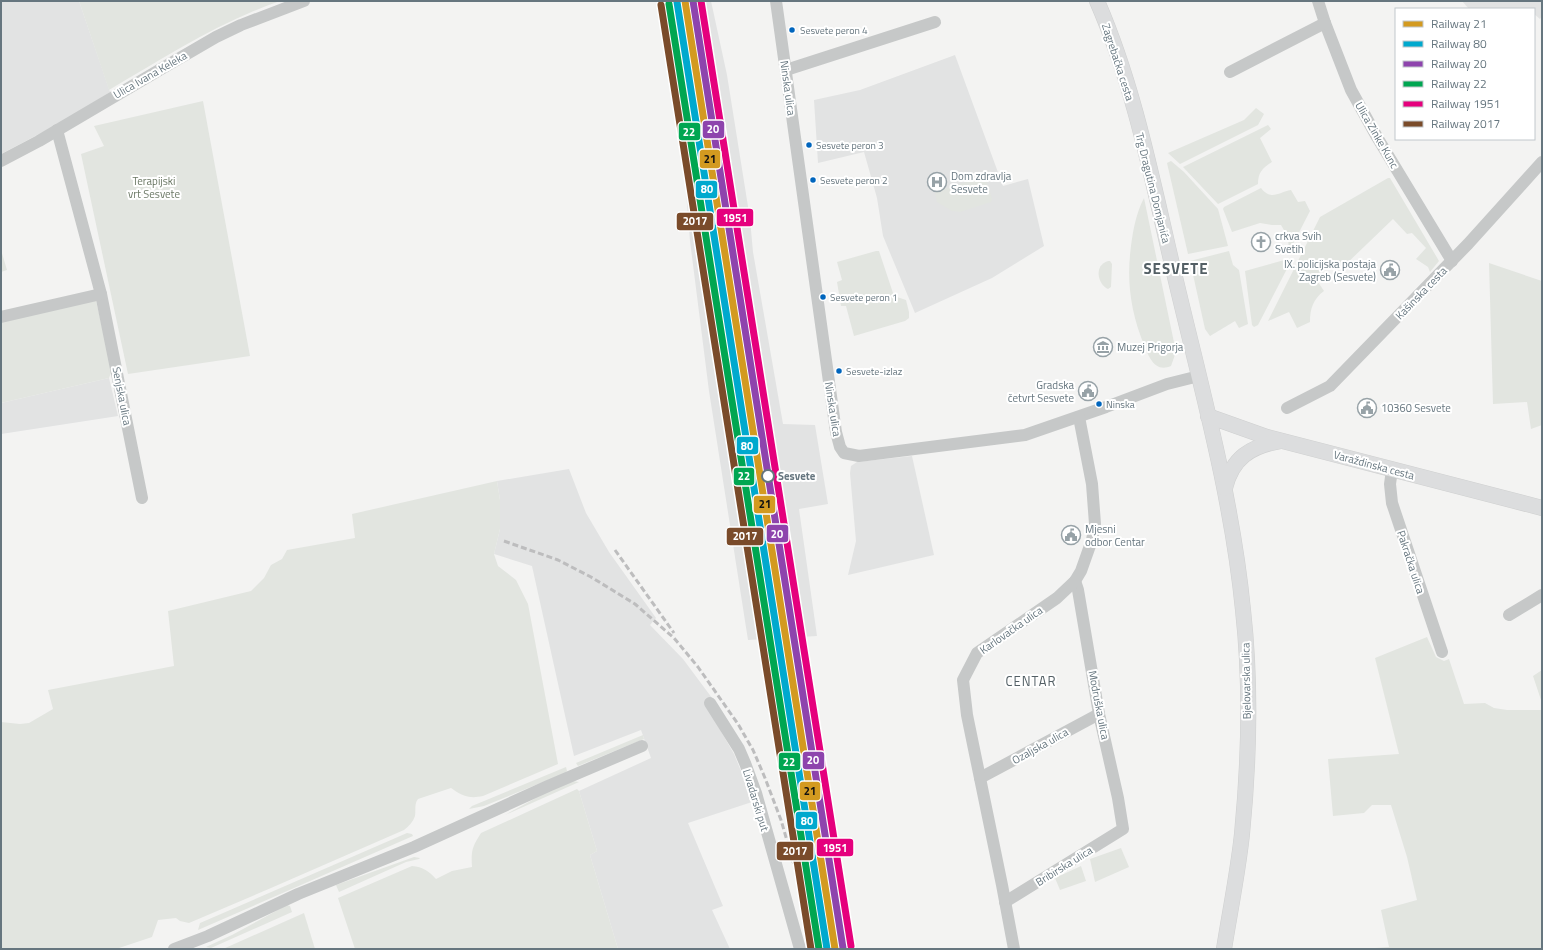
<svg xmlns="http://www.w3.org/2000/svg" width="1543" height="950" font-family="'Titillium Web',sans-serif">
  <rect width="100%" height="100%" fill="#f3f3f2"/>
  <g fill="#e2e3e3">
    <polygon points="1,1 79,1 110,92 62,122 1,154"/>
    <polygon points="659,1 711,1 727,75 750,219 753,252 783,424 815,425 828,504 799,509 817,636 748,640 709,391 690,241 683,155"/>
    <polygon points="1462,1 1542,1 1542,16 1540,19 1534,14 1534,9 1528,8 1469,9"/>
    <polygon points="955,55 1003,186 1028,179 1044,246 992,278 915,313 883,236 877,198 864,152 818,163 814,100 860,90"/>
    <polygon points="109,378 118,416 1,434 1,403"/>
    <polygon points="912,456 934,555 848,575 856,541 850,473 851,466 857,462"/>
    <polygon points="569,469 586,513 609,552 656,618 650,625 683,659 715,702 706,705 734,754 746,783 752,802 688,823 723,906 712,910 730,949 618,949 590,855 597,851 579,791 651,758 641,730 574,756 532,566 494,554 500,529 500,500 497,481"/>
  </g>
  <g fill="#e2e5e0">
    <path d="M79 1H280C219 22 164 58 109 90Z"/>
    <polygon points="203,101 250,356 128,374 81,154 104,146 94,126"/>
    <polygon points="1256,108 1264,114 1258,125 1180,164 1168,153 1244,120"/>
    <path d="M1268 125 1271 129 1260 138 1272 162C1262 168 1258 173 1258 184L1218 204 1183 167Z"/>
    <polygon points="1171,161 1184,172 1218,209 1228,246 1188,254 1167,163"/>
    <polygon points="985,176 992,199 991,202 960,212 952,211 937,202 935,192"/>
    <path d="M1388 178H1390L1439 261 1430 272 1428 267 1416 259 1426 248 1412 233 1407 234 1393 219 1341 269 1338 266 1333 269 1331 266 1314 276 1324 291C1313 299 1310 309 1310 322L1297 328 1289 312 1268 321 1320 217Z"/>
    <path d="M1261 188C1271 201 1279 192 1291 190L1298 202 1305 201 1310 211 1289 252 1288 237 1281 225H1272L1260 223 1232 232 1223 209 1224 207Z"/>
    <path d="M1144 198 1176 352 1171 366C1155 373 1149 357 1144 345 1132 315 1127 287 1130 255 1132 236 1135 215 1144 198Z"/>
    <polygon points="1,250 7,270 1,272"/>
    <polygon points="876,251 879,251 894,296 906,300 909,312 909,318 905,321 854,336 846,306 841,306 837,282 842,280 837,262"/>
    <polygon points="1229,251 1233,265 1239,270 1248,324 1239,328 1235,321 1210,336 1205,329 1190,261"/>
    <polygon points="1288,259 1290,263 1258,325 1254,327 1252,325 1245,271"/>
    <path d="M1108 261H1110L1112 264 1111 287 1108 289C1097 284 1094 265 1108 261Z"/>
    <polygon points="1489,263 1542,281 1542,425 1531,429 1527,402 1493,404"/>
    <polygon points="95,296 112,370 109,378 1,403 1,319"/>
    <path d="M497 481 500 500V529L494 554 498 566 516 580 528 604 558 764 483 796C469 799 462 796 451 788L418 799C414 804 416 810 415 816 413 822 409 826 404 830L271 888 189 923 180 921 176 918 158 920 152 937 116 949H1V722L20 724 29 723 53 709 48 690 174 666 168 611 251 591 264 578 271 565 282 559 287 550 355 538 352 514Z"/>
    <polygon points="1427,637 1436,657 1444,661 1449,659 1464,704 1485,703 1494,708 1507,710 1542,710 1542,949 1361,949 1389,947 1381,910 1417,900 1407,857 1391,805 1372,805 1364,813 1333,816 1328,759 1399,754 1375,658"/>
    <polygon points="1542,670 1542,703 1533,676"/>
    <polygon points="643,735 644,739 578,766 576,763"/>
    <polygon points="566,767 567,771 565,773 484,806 469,809 472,806"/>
    <polygon points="572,781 579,782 505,815 547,792"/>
    <path d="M577 789 579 791 597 851 590 855 618 949H355L338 898 412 866C423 867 429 871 436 879L452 871 472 867C471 851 472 847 481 833Z"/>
    <polygon points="407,833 412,834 413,836 198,930 200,923 207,920"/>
    <polygon points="1121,848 1129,867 1095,882 1090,859"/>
    <polygon points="414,857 420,858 419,859 406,862 339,892 336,885"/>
    <polygon points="1081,866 1086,881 1060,890 1055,878"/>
    <polygon points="287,905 290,906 292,912 211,948 206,947 232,935"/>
    <polygon points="304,913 315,949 223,949"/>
  </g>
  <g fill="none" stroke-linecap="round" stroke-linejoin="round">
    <defs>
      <g id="major">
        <path d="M1097 1C1135 88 1153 184 1175 277 1201 387 1232 497 1243 610 1251 682 1249 762 1242 834 1238 872 1230 911 1224 949"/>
        <polyline points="1208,416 1267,437 1542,508"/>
        <path d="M1225 488C1232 458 1251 446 1280 441"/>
      </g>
    </defs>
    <use href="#major" stroke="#cfd0d0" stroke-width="16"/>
    <g stroke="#c6c8c8" stroke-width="12">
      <polyline points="776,1 836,432 840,447 844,453 859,456 1025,435 1106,407 1167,384 1199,376"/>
      <polyline points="1318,1 1325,23 1351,90 1377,137 1452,261"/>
      <polyline points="786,70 935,22"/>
      <polyline points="1230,72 1325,23"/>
      <polyline points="57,130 101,294 142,498"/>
      <polyline points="1,161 39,141 161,69 216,37 241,25 304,1"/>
      <polyline points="1,317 101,294"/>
      <polyline points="1287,408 1330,386 1468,244 1542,162"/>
      <polyline points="1392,470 1390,484 1392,503 1442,652"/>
      <polyline points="1509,615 1542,595"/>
      <polyline points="710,703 739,749 745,763 756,793 800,949"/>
      <polyline points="980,778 1099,714"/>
      <polyline points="1005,902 1123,829 1118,798 1099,714 1078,590 1075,581"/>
      <polyline points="174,949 208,936 298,894 414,847 548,786 642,746"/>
      <polyline points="1014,949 1002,885 967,715 963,680 977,653 1057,598 1075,581 1081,571 1092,540 1095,524 1092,484 1079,417"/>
    </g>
    <use href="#major" stroke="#dcddde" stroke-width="15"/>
    <g stroke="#bdbdbe" stroke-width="3" stroke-dasharray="6 3" stroke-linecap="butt">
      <polyline points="668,1 818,949"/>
      <polyline points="676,1 827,949"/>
      <polyline points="504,541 558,560 591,577 635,604 674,638 698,667 738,724 753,750 765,778 781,820 801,889"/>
      <polyline points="615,550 674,633"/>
    </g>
    <defs>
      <polyline id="rail-1" points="685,1 835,949"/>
      <polyline id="rail-2" points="677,2 827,949"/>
      <polyline id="rail-3" points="693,1 843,948"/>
      <polyline id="rail-4" points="669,4 819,949"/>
      <polyline id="rail-5" points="701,1 851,946"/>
      <polyline id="rail-6" points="661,5 811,949"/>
    </defs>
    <use href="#rail-1" stroke="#fff" stroke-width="10"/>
    <use href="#rail-2" stroke="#fff" stroke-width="10"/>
    <use href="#rail-3" stroke="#fff" stroke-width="10"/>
    <use href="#rail-4" stroke="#fff" stroke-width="10"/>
    <use href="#rail-5" stroke="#fff" stroke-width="10"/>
    <use href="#rail-6" stroke="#fff" stroke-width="10"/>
    <use href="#rail-1" stroke="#d39a20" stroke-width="7"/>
    <use href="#rail-2" stroke="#00a9ce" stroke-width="7"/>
    <use href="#rail-3" stroke="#8e44ad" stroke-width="7"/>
    <use href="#rail-4" stroke="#00a651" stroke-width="7"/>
    <use href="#rail-5" stroke="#e5007d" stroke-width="7"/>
    <use href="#rail-6" stroke="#7a4b2a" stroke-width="7"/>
  </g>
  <defs>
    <symbol id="hospital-ring" viewBox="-11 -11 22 22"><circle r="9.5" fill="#fff" stroke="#97a2a7" stroke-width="1.5"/><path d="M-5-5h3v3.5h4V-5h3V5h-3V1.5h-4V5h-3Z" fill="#97a2a7"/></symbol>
    <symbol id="church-ring" viewBox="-11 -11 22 22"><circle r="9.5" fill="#fff" stroke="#97a2a7" stroke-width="1.5"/><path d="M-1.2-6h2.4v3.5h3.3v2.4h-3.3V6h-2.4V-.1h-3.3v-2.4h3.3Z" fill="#97a2a7"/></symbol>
    <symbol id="civic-ring" viewBox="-11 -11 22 22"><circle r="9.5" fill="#fff" stroke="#97a2a7" stroke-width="1.5"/><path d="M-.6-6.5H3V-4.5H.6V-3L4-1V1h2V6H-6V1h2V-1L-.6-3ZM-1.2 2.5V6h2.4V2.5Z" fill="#97a2a7"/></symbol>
    <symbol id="museum-ring" viewBox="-11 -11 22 22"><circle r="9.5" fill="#fff" stroke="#97a2a7" stroke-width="1.5"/><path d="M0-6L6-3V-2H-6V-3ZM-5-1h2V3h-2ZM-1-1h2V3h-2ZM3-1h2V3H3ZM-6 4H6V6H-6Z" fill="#97a2a7"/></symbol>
  </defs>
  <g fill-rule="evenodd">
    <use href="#hospital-ring" x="926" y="171" width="22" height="22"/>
    <use href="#church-ring" x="1250" y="231" width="22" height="22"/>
    <use href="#civic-ring" x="1379" y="259" width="22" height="22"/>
    <use href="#museum-ring" x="1092" y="336" width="22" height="22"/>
    <use href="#civic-ring" x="1077" y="380" width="22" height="22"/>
    <use href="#civic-ring" x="1356" y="397" width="22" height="22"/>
    <use href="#civic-ring" x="1060" y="524" width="22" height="22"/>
  </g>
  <g fill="#0065bd" stroke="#fff" stroke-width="1.5">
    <circle cx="792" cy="30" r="3.5"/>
    <circle cx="809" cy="145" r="3.5"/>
    <circle cx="813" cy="180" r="3.5"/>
    <circle cx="823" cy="297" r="3.5"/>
    <circle cx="839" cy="371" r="3.5"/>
    <circle cx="1099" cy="404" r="3.5"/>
  </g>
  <circle fill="#fff" stroke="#66767f" stroke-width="2" cx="768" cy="476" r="6"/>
  <g text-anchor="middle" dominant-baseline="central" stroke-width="4" stroke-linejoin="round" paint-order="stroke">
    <g font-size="10" fill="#66767f" stroke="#fff" text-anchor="start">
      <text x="800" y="30">Sesvete peron 4</text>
      <text x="816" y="145">Sesvete peron 3</text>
      <text x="820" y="180">Sesvete peron 2</text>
      <text x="830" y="297">Sesvete peron 1</text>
      <text x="846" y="371">Sesvete-izlaz</text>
      <text x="1106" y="404">Ninska</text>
    </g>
    <g font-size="11" fill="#66767f" stroke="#fff">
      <text transform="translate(1118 62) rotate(72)">Zagrebačka cesta</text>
      <text transform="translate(150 75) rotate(-30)">Ulica Ivana Keleka</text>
      <text transform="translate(788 88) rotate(82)">Ninska ulica</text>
      <text transform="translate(1377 135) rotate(60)">Ulica Zinke Kunc</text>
      <text transform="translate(1153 188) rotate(76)">Trg Dragutina Domjanića</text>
      <text transform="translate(1421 293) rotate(-46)">Kašinska cesta</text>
      <text transform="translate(122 396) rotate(79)">Senjska ulica</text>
      <text transform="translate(833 409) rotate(81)">Ninska ulica</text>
      <text transform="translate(1374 465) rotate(15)">Varaždinska cesta</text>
      <text transform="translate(1411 562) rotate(72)">Pakračka ulica</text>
      <text transform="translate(1011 630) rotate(-35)">Karlovačka ulica</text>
      <text transform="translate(1246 681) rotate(-91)">Bjelovarska ulica</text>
      <text transform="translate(1099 705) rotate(79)">Modruška ulica</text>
      <text transform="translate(1040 746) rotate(-29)">Ozaljska ulica</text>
      <text transform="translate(756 800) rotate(73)">Livadarski put</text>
      <text transform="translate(1064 866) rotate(-32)">Bribirska ulica</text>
    </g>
    <g font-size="11" fill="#66767f" stroke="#fff" text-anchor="start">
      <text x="951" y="176">Dom zdravlja<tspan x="951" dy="13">Sesvete</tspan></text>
      <text x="1275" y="236">crkva Svih<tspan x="1275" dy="13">Svetih</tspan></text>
      <text x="1376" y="264" text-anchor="end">IX. policijska postaja<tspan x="1376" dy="13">Zagreb (Sesvete)</tspan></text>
      <text x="1117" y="347">Muzej Prigorja</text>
      <text x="1074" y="385" text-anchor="end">Gradska<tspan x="1074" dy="13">četvrt Sesvete</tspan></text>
      <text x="1381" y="408">10360 Sesvete</text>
      <text x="1085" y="529">Mjesni<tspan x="1085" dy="13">odbor Centar</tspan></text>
    </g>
    <g font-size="11" fill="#6a7764" stroke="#fff">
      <text x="154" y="181">Terapijski<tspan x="154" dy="13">vrt Sesvete</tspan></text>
    </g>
    <g font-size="11" font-weight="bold" fill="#66767f" stroke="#fff" text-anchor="start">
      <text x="778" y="476">Sesvete</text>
    </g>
    <g font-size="13" letter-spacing="1" fill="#535f65" stroke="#fff">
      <text x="1031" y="681">CENTAR</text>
    </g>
    <g font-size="15" font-weight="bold" letter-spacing="1" fill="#535f65" stroke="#fff">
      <text x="1176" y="268">SESVETE</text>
    </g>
  </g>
  <g stroke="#fff" stroke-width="1.5">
    <rect x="702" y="120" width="23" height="19" rx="4" fill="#8e44ad"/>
    <rect x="678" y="122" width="23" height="19" rx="4" fill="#00a651"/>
    <rect x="699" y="149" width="22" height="20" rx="4" fill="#d39a20"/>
    <rect x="695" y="180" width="23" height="19" rx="4" fill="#00a9ce"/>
    <rect x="716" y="208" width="38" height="19" rx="4" fill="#e5007d"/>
    <rect x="676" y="212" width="38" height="19" rx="4" fill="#7a4b2a"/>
    <rect x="736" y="436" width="23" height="19" rx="4" fill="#00a9ce"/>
    <rect x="733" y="467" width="22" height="19" rx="4" fill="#00a651"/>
    <rect x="753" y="495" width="23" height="19" rx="4" fill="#d39a20"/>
    <rect x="766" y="524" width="23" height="19" rx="4" fill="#8e44ad"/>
    <rect x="726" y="527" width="38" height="19" rx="4" fill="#7a4b2a"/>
    <rect x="802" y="751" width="23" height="19" rx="4" fill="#8e44ad"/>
    <rect x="778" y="752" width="23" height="19" rx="4" fill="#00a651"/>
    <rect x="799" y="781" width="22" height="20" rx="4" fill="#d39a20"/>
    <rect x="795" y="811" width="23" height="19" rx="4" fill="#00a9ce"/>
    <rect x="816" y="838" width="38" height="19" rx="4" fill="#e5007d"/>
    <rect x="776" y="841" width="38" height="20" rx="4" fill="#7a4b2a"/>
  </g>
  <g font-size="11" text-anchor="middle" font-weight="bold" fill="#fff">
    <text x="713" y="133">20</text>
    <text x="689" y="136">22</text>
    <text x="707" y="193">80</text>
    <text x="735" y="222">1951</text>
    <text x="695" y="225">2017</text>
    <text x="747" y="450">80</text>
    <text x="744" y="480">22</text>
    <text x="777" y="538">20</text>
    <text x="745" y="540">2017</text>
    <text x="813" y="764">20</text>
    <text x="789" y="766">22</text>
    <text x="807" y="825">80</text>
    <text x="835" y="852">1951</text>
    <text x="795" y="855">2017</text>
  </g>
  <g font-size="11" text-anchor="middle" font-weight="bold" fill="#111">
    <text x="710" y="163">21</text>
    <text x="765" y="508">21</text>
    <text x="810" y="795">21</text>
  </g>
  <rect width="1543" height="950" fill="none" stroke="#66767f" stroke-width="4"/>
  <rect x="1395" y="8" width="140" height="132" fill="#ffffff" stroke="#c2c8cc"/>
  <rect x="1403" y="21" width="20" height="6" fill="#d39a20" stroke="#c2c8cc"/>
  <text x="1431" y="28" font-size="12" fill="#66767f">Railway 21</text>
  <rect x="1403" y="41" width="20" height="6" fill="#00a9ce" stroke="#c2c8cc"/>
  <text x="1431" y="48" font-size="12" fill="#66767f">Railway 80</text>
  <rect x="1403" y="61" width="20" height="6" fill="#8e44ad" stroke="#c2c8cc"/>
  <text x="1431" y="68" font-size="12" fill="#66767f">Railway 20</text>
  <rect x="1403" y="81" width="20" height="6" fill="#00a651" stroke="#c2c8cc"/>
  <text x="1431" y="88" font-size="12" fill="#66767f">Railway 22</text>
  <rect x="1403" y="101" width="20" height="6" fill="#e5007d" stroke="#c2c8cc"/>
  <text x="1431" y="108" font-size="12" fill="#66767f">Railway 1951</text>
  <rect x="1403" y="121" width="20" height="6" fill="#7a4b2a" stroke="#c2c8cc"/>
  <text x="1431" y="128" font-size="12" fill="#66767f">Railway 2017</text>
</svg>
